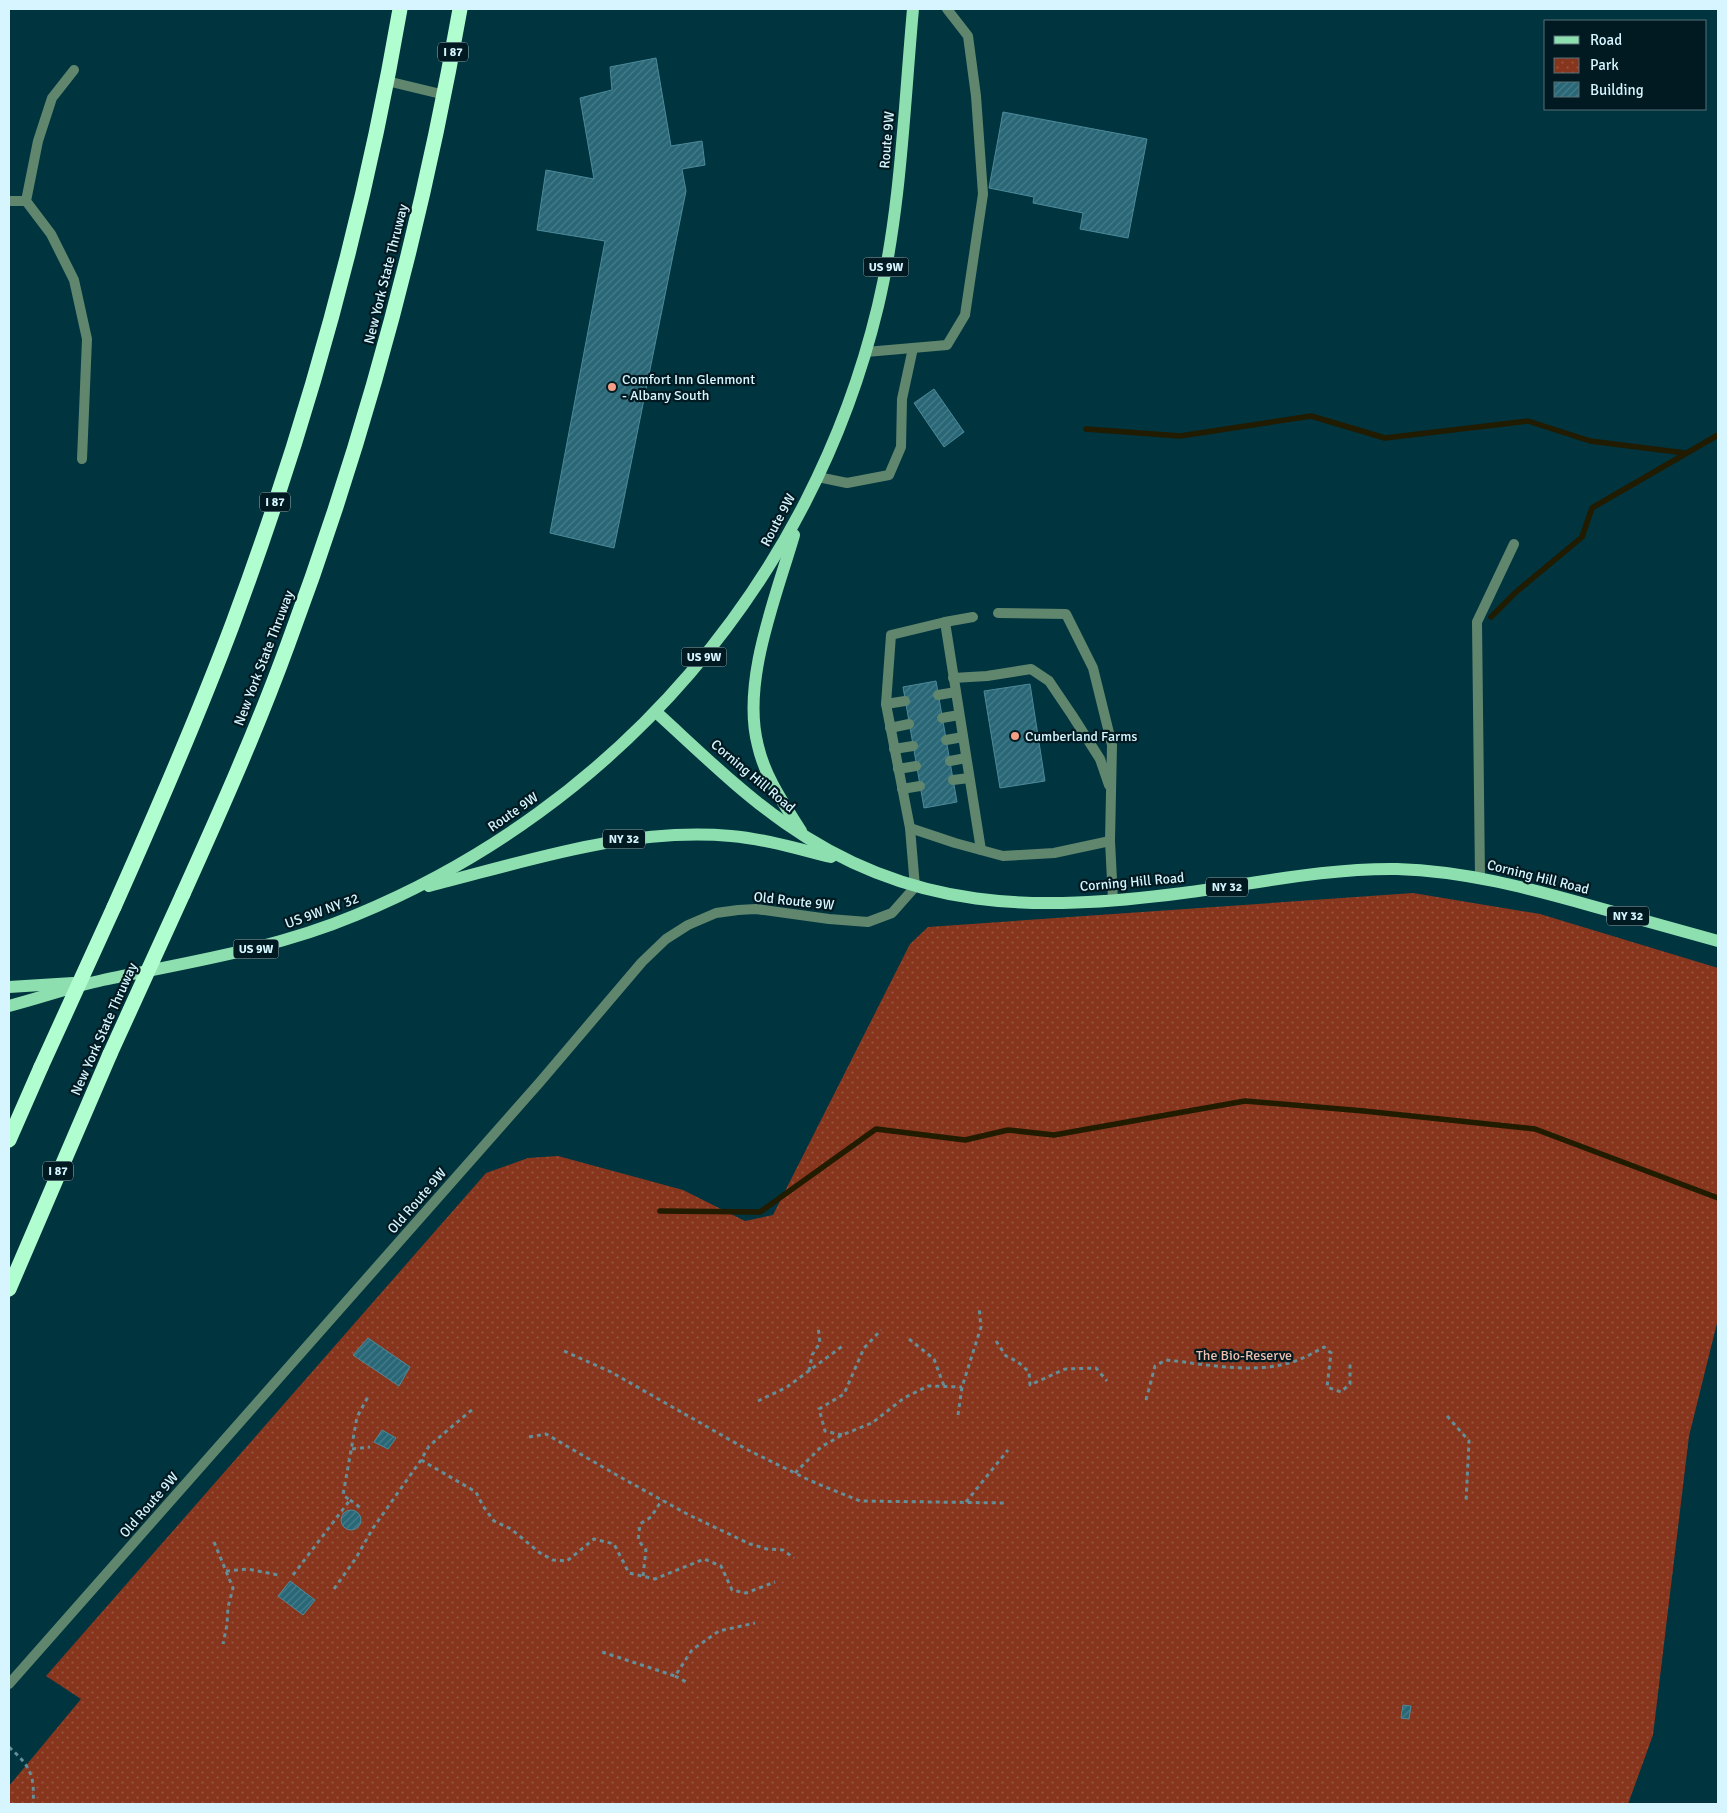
<svg xmlns="http://www.w3.org/2000/svg" width="1727" height="1813" font-family="Signika,sans-serif">
  <defs>
    <pattern id="park-dots" width="8" height="8" patternUnits="userSpaceOnUse" patternTransform="scale(1.25)"><rect width="8" height="8" fill="#87361d"/><path d="M2 2h.1M6 6h.1" fill="none" stroke="#97543f" stroke-width="1.8" stroke-linecap="round"/></pattern>
    <pattern id="building-hatch" width="6" height="6" patternUnits="userSpaceOnUse" patternTransform="scale(1.25)"><rect width="6" height="6" fill="#296777"/><path d="M-1 1l2-2M0 6l6-6M5 7l2-2" fill="none" stroke="#477d8b"/></pattern>
  </defs>
  <rect width="100%" height="100%" fill="#00343f"/>
  <polygon fill="url(#park-dots)" points="1413,893 1540,914 1718,968 1718,1319 1689,1436 1653,1735 1628,1804 9,1804 9,1786 81,1699 46,1676 486,1173 528,1158 558,1156 683,1190 745,1221 773,1215 910,944 928,927"/>
  <g fill="none" stroke-linecap="round" stroke-linejoin="round">
    <g stroke="#211b00" stroke-width="5.5">
      <polyline points="1086,429 1180,436 1311,416 1385,438 1528,421 1590,441 1685,453"/>
      <polyline points="1491,617 1516,592 1582,537 1592,508 1718,435"/>
      <polyline points="660,1211 760,1212 876,1129 965,1140 1008,1130 1054,1135 1245,1101 1364,1111 1535,1129 1718,1198"/>
    </g>
  </g>
  <g fill="url(#building-hatch)" stroke="#4d8a9a">
    <polygon points="656,58 671,146 702,141 705,165 682,169 686,191 614,548 550,533 605,241 537,230 546,170 594,179 580,98 612,90 610,67"/>
    <polygon points="1003,112 1147,139 1128,238 1080,229 1083,213 1033,203 1034,197 989,188"/>
    <polygon points="934,389 964,432 944,447 914,403"/>
    <polygon points="936,681 957,802 924,808 903,687"/>
    <polygon points="1030,684 1045,781 1000,788 984,691"/>
    <polygon points="368,1338 410,1367 399,1386 353,1355"/>
    <polygon points="382,1430 396,1438 388,1449 374,1442"/>
    <circle cx="351" cy="1520" r="10"/>
    <polygon points="290,1581 315,1600 303,1615 278,1596"/>
    <polygon points="1403,1705 1411,1706 1409,1719 1401,1718"/>
  </g>
  <g fill="none" stroke-linecap="round" stroke-linejoin="round">
    <g stroke="#648e98" stroke-width="3" stroke-dasharray="4 4" stroke-linecap="butt">
      <polyline points="909,1339 934,1359 944,1386"/>
      <polyline points="996,1341 1006,1356 1018,1362 1029,1372 1030,1385 1065,1369 1096,1368 1107,1381"/>
      <polyline points="564,1351 611,1372 746,1449 811,1481 860,1501 1006,1503"/>
      <polyline points="809,1371 812,1355 820,1343 818,1326"/>
      <path d="M1146 1400 1155 1366 1166 1360C1206 1364 1249 1374 1289 1363 1301 1360 1313 1353 1324 1347L1331 1353 1327 1387 1341 1392 1350 1384V1362"/>
      <polyline points="758,1401 787,1387 844,1345"/>
      <polyline points="958,1415 962,1387 981,1327 979,1307"/>
      <polyline points="1447,1416 1469,1441 1466,1502"/>
      <polyline points="842,1435 825,1431 819,1409 844,1394 864,1348 881,1330"/>
      <polyline points="529,1437 546,1434 620,1477 689,1515 750,1544 767,1549 783,1550 794,1558"/>
      <polyline points="352,1449 370,1447"/>
      <polyline points="421,1460 476,1492 483,1506 494,1521 511,1529 540,1553 553,1560 567,1561 594,1539 614,1544 629,1573 655,1579 704,1559 721,1566 732,1590 746,1593 775,1582"/>
      <polyline points="795,1473 821,1447 842,1435 872,1423 904,1398 928,1386 962,1387"/>
      <polyline points="350,1500 362,1509"/>
      <polyline points="966,1502 1008,1450"/>
      <polyline points="214,1542 233,1588 228,1607 227,1625 223,1644"/>
      <polyline points="226,1571 248,1569 278,1575"/>
      <polyline points="293,1575 350,1500 343,1495 357,1417 369,1395"/>
      <polyline points="643,1576 646,1550 638,1540 640,1524 651,1517 662,1500"/>
      <polyline points="334,1589 356,1558 373,1528 421,1460 429,1446 474,1408"/>
      <polyline points="602,1652 675,1676 692,1650 719,1631 755,1623"/>
      <polyline points="675,1676 688,1683"/>
      <path d="M9 1747C30 1766 35 1775 33 1804"/>
    </g>
    <g stroke="#60866e" stroke-width="10">
      <polyline points="74,70 52,98 38,141 26,201 51,234 74,280 87,339 82,459"/>
      <polyline points="387,81 445,95"/>
      <polyline points="9,201 26,201"/>
      <polyline points="866,352 947,345 965,315 983,194 976,96 968,36 947,9"/>
      <polyline points="818,477 847,483 889,475 901,447 902,399 913,348"/>
      <polyline points="998,613 1066,614 1093,668 1112,745 1110,841 1113,900"/>
      <polyline points="945,622 981,850"/>
      <polyline points="953,678 987,676 1031,669 1049,681 1072,715 1100,759 1109,785"/>
      <polyline points="938,695 956,692"/>
      <polyline points="886,704 905,701"/>
      <polyline points="942,718 959,715"/>
      <polyline points="890,728 909,724"/>
      <polyline points="946,740 963,737"/>
      <polyline points="894,749 913,746"/>
      <polyline points="950,761 966,758"/>
      <polyline points="898,769 916,766"/>
      <polyline points="953,780 969,778"/>
      <polyline points="902,789 920,786"/>
      <polyline points="910,828 955,843 1003,856 1054,853 1110,841"/>
      <polyline points="1480,878 1477,622 1514,544"/>
      <polyline points="915,887 910,828 886,704 891,635 945,622 973,617"/>
    </g>
    <polyline stroke="#60866e" stroke-width="10" points="9,1684 540,1082 642,962 666,939 688,925 716,913 738,910 756,909 829,919 868,922 892,913 915,887"/>
    <g stroke="#8ddfaf" stroke-width="12">
      <path d="M794 535C776 597 741 682 758 746 765 777 784 804 801 831"/>
      <path d="M656 712C698 750 739 791 785 823 911 912 1036 912 1183 893 1254 884 1325 868 1397 869 1465 871 1528 888 1592 906 1634 918 1676 929 1718 941"/>
      <path d="M429 886C528 861 627 827 731 836 765 839 798 849 831 857"/>
      <polyline points="9,987 73,983"/>
      <path d="M9 1006C40 998 71 987 103 980 189 962 275 949 356 915 617 807 812 581 878 306 901 209 904 108 913 9"/>
    </g>
    <g stroke="#b0fdcf" stroke-width="15">
      <path d="M183 894C220 812 257 729 288 644 365 438 422 225 460 9"/>
      <path d="M114 907C156 813 197 719 233 623 307 424 364 218 400 9"/>
      <polyline points="9,1140 41,1067"/>
      <polyline points="9,1289 110,1054"/>
    </g>
    <g stroke="#b0fdcf" stroke-width="15">
      <polyline points="110,1054 183,894"/>
      <polyline points="41,1067 114,907"/>
    </g>
  </g>
  <g fill="#f39f85" stroke="#011920" stroke-width="2">
    <circle cx="612" cy="387" r="5"/>
    <circle cx="1015" cy="736" r="5"/>
  </g>
  <g text-anchor="middle" dominant-baseline="central" stroke-width="4.5" stroke-linejoin="round" paint-order="stroke">
    <g fill="#011920" stroke="#96b3bb" stroke-width="1">
      <rect x="438" y="42.5" width="30" height="19" rx="4"/>
      <rect x="863.5" y="257.5" width="45" height="19" rx="4"/>
      <rect x="260" y="492.5" width="30" height="19" rx="4"/>
      <rect x="681.5" y="647.5" width="45" height="19" rx="4"/>
      <rect x="603" y="829.5" width="42" height="19" rx="4"/>
      <rect x="1206" y="877.5" width="42" height="19" rx="4"/>
      <rect x="1607" y="906.5" width="42" height="19" rx="4"/>
      <rect x="233.5" y="939.5" width="45" height="19" rx="4"/>
      <rect x="43" y="1161.5" width="30" height="19" rx="4"/>
    </g>
    <g font-size="12" font-weight="bold" fill="#d6f5fe">
      <text x="453" y="52">I 87</text>
      <text x="886" y="267">US 9W</text>
      <text x="275" y="502">I 87</text>
      <text x="704" y="657">US 9W</text>
      <text x="624" y="839">NY 32</text>
      <text x="1227" y="887">NY 32</text>
      <text x="1628" y="916">NY 32</text>
      <text x="256" y="949">US 9W</text>
      <text x="58" y="1171">I 87</text>
    </g>
    <g font-size="14" fill="#d6f5fe" stroke="#011920">
      <text transform="translate(887 140) rotate(-85)">Route 9W</text>
      <text transform="translate(386 274) rotate(-76)">New York State Thruway</text>
      <text transform="translate(778 520) rotate(-62)">Route 9W</text>
      <text transform="translate(264 658) rotate(-69)">New York State Thruway</text>
      <text transform="translate(753 776) rotate(40)">Corning Hill Road</text>
      <text transform="translate(513 812) rotate(-35)">Route 9W</text>
      <text transform="translate(1538 877) rotate(14)">Corning Hill Road</text>
      <text transform="translate(1132 882) rotate(-5)">Corning Hill Road</text>
      <text transform="translate(794 901) rotate(6)">Old Route 9W</text>
      <text transform="translate(322 911) rotate(-20)">US 9W NY 32</text>
      <text transform="translate(104 1029) rotate(-66)">New York State Thruway</text>
      <text transform="translate(417 1201) rotate(-49)">Old Route 9W</text>
      <text transform="translate(149 1505) rotate(-49)">Old Route 9W</text>
    </g>
    <g font-size="14" fill="#d6f5fe" stroke="#011920" text-anchor="start">
      <text x="622" y="379">Comfort Inn Glenmont<tspan x="622" dy="16">- Albany South</tspan></text>
      <text x="1025" y="736">Cumberland Farms</text>
    </g>
    <g font-size="14" fill="#f0beaf" stroke="#011920">
      <text x="1244" y="1355">The Bio-Reserve</text>
    </g>
  </g>
  <rect width="1727" height="1813" fill="none" stroke="#d6f5fe" stroke-width="20"/>
  <rect x="1544" y="20" width="162" height="90" fill="#011920" stroke="#567179"/>
  <rect x="1554" y="36" width="25" height="8" fill="#8ddfaf" stroke="#567179"/>
  <text x="1590" y="45" font-size="15" fill="#d6f5fe">Road</text>
  <rect x="1554" y="58" width="25" height="15" fill="url(#park-dots)" stroke="#567179"/>
  <text x="1590" y="70" font-size="15" fill="#d6f5fe">Park</text>
  <rect x="1554" y="82" width="25" height="15" fill="url(#building-hatch)" stroke="#567179"/>
  <text x="1590" y="95" font-size="15" fill="#d6f5fe">Building</text>
</svg>
